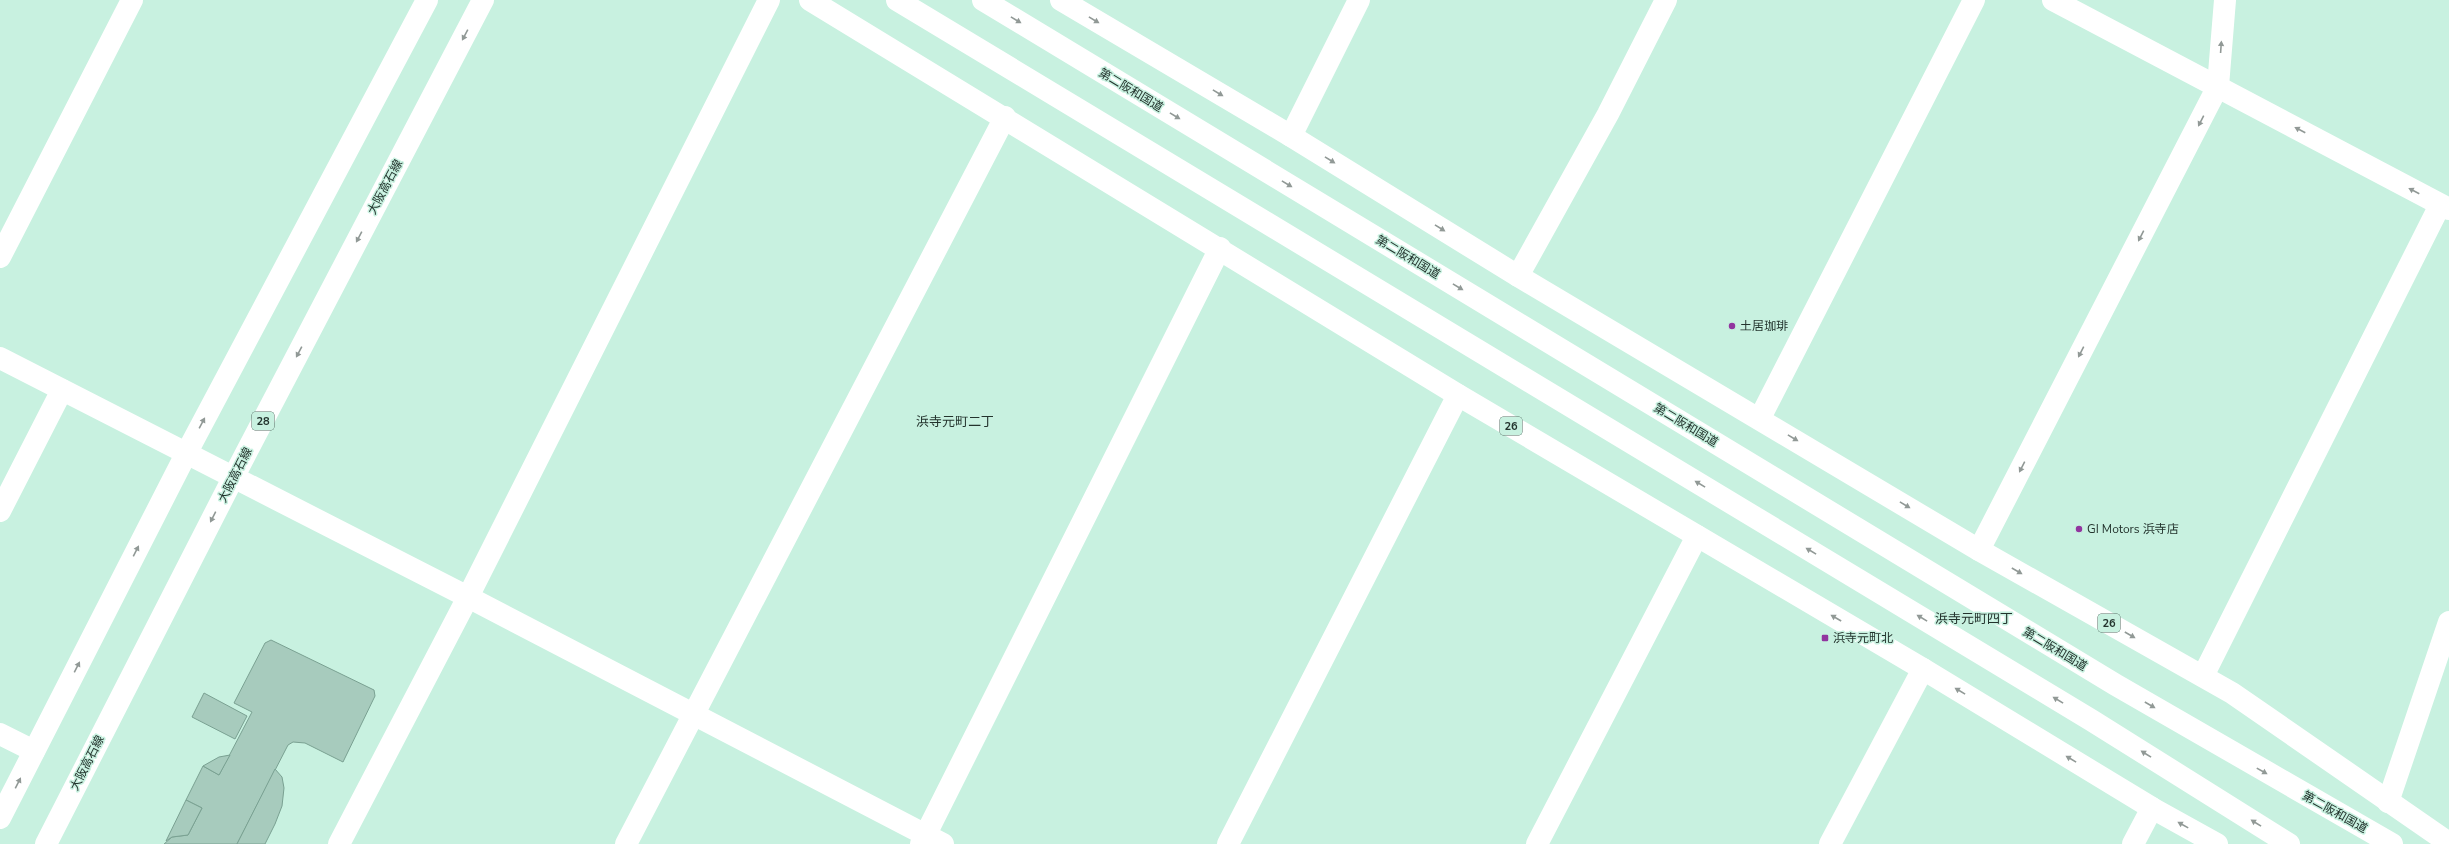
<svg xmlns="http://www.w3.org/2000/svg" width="2449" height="844" font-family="'Nunito Sans','Noto Sans JP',sans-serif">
  <rect width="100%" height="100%" fill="#c8f1e0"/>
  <g fill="#a7cbbd" stroke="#7aa192">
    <polygon points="271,640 374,690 375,696 343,762 305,743 293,742 288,745 237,844 164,844 172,837 188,835 202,808 186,800 203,766 219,775 252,712 234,703 265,643"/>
    <polygon points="204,693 247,716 235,739 192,717"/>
    <polygon points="230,755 219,775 203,766 219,757"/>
    <polygon points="275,769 282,777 284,788 282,806 275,824 265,844 237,844"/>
    <polygon points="186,800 202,808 188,835 172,837 166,841"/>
  </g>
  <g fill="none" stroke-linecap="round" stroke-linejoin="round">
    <g stroke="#fff" stroke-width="22">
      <polyline points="2053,0 2449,209"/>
      <polyline points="1291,136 1359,0"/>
      <polyline points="0,257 132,0"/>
      <polyline points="1518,276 1608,114 1666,0"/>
      <polyline points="0,358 468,597 943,844"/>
      <polyline points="1760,418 1974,0"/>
      <polyline points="0,511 62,390"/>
      <polyline points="1979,550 2218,86 2225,0"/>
      <polyline points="2203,676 2440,205"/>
      <polyline points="0,734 34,751"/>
      <polyline points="2388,802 2449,622"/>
      <polyline points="339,844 468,597 769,0"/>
      <polyline points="626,844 1005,117"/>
      <polyline points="921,844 1220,248"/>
      <polyline points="1228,844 1458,395"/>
      <polyline points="1537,844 1697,536"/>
      <polyline points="1830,844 1923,669"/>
      <polyline points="2133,844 2152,808"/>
    </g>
    <g stroke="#fff" stroke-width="22">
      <polyline points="0,818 186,454 427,0"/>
      <polyline points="46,844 233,478 483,0"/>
    </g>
    <g stroke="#fff" stroke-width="22">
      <polyline points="810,0 1458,395 1923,669 2152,808 2217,844"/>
      <polyline points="897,0 2091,720 2289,844"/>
      <polyline points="983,0 2116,685 2392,844"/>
      <polyline points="1061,0 1291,136 1518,276 1979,550 2232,693 2449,843"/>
    </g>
  </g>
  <defs><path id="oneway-solid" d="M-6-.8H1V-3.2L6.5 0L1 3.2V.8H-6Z"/></defs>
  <g fill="#919996">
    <use href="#oneway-solid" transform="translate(1016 20) rotate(31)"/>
    <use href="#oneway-solid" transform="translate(1094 20) rotate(31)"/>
    <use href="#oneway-solid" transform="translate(465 35) rotate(118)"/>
    <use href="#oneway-solid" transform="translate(2221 47) rotate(-86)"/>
    <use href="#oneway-solid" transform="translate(1218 93) rotate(31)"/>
    <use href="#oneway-solid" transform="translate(1175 116) rotate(31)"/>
    <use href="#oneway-solid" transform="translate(2201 121) rotate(117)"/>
    <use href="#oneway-solid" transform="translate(2300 130) rotate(-152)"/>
    <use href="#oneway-solid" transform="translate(1330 160) rotate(32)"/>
    <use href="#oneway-solid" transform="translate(1287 184) rotate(31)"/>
    <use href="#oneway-solid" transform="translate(2414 191) rotate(-152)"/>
    <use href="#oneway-solid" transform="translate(1440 228) rotate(32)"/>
    <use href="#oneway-solid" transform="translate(2141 236) rotate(117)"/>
    <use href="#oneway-solid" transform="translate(359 237) rotate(118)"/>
    <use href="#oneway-solid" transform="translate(1458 287) rotate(31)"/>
    <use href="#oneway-solid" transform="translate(299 352) rotate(118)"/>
    <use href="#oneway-solid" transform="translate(2081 352) rotate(117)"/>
    <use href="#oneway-solid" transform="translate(202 423) rotate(-62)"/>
    <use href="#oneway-solid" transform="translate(1793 438) rotate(31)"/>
    <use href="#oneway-solid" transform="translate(2022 467) rotate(117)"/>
    <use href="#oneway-solid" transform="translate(1700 484) rotate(-149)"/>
    <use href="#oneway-solid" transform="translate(1905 505) rotate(31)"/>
    <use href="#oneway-solid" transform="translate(213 517) rotate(117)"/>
    <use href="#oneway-solid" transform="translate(136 551) rotate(-63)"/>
    <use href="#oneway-solid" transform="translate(1811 551) rotate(-149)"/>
    <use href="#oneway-solid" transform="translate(2017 571) rotate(30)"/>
    <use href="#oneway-solid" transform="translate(1836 618) rotate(-150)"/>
    <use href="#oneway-solid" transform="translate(1922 618) rotate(-149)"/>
    <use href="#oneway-solid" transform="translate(2130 635) rotate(30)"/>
    <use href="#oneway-solid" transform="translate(77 667) rotate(-63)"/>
    <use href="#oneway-solid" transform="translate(1960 691) rotate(-149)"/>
    <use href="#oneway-solid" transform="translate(2058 700) rotate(-149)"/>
    <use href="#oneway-solid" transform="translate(2150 705) rotate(30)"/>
    <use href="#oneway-solid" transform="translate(2146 754) rotate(-148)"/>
    <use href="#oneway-solid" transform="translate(2071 759) rotate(-149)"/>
    <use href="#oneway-solid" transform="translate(2262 771) rotate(29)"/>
    <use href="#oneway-solid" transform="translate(18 783) rotate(-63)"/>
    <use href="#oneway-solid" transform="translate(2256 823) rotate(-148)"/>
    <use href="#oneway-solid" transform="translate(2183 825) rotate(-151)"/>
  </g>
  <g fill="#91359f" stroke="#c8f1e0" stroke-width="1.5">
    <circle cx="1732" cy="326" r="4"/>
    <circle cx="2079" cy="529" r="4"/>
    <rect x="1821" y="634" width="8" height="8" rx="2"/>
  </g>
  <g text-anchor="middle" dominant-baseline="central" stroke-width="3" stroke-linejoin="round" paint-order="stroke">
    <g fill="#c8f1e0" stroke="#546c63" stroke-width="1">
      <rect x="252" y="412" width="22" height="18" rx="3"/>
      <rect x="1500" y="417" width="22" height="18" rx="3"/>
      <rect x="2098" y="614" width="22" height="18" rx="3"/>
    </g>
    <g font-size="11" font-weight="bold" fill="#23332d">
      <text x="263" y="421">28</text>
      <text x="1511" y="426">26</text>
      <text x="2109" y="623">26</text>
    </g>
    <g font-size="12" fill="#23332d" stroke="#c8f1e0">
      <text transform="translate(1131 90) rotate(31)">第二阪和国道</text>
      <text transform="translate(385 187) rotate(-62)">大阪高石線</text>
      <text transform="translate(1408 257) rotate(31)">第二阪和国道</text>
      <text transform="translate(1686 425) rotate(31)">第二阪和国道</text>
      <text transform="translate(235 475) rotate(-63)">大阪高石線</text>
      <text transform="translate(2055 649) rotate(31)">第二阪和国道</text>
      <text transform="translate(87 763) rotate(-63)">大阪高石線</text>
      <text transform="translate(2335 812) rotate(29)">第二阪和国道</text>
    </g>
    <g font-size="12" fill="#23332d" stroke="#c8f1e0" text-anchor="start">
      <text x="1740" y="326">土居珈琲</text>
      <text x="2087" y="529">GI Motors 浜寺店</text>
      <text x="1833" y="638">浜寺元町北</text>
    </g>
    <g font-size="13" fill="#23332d" stroke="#c8f1e0">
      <text x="955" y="422">浜寺元町二丁</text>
      <text x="1974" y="619">浜寺元町四丁</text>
    </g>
  </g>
</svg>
